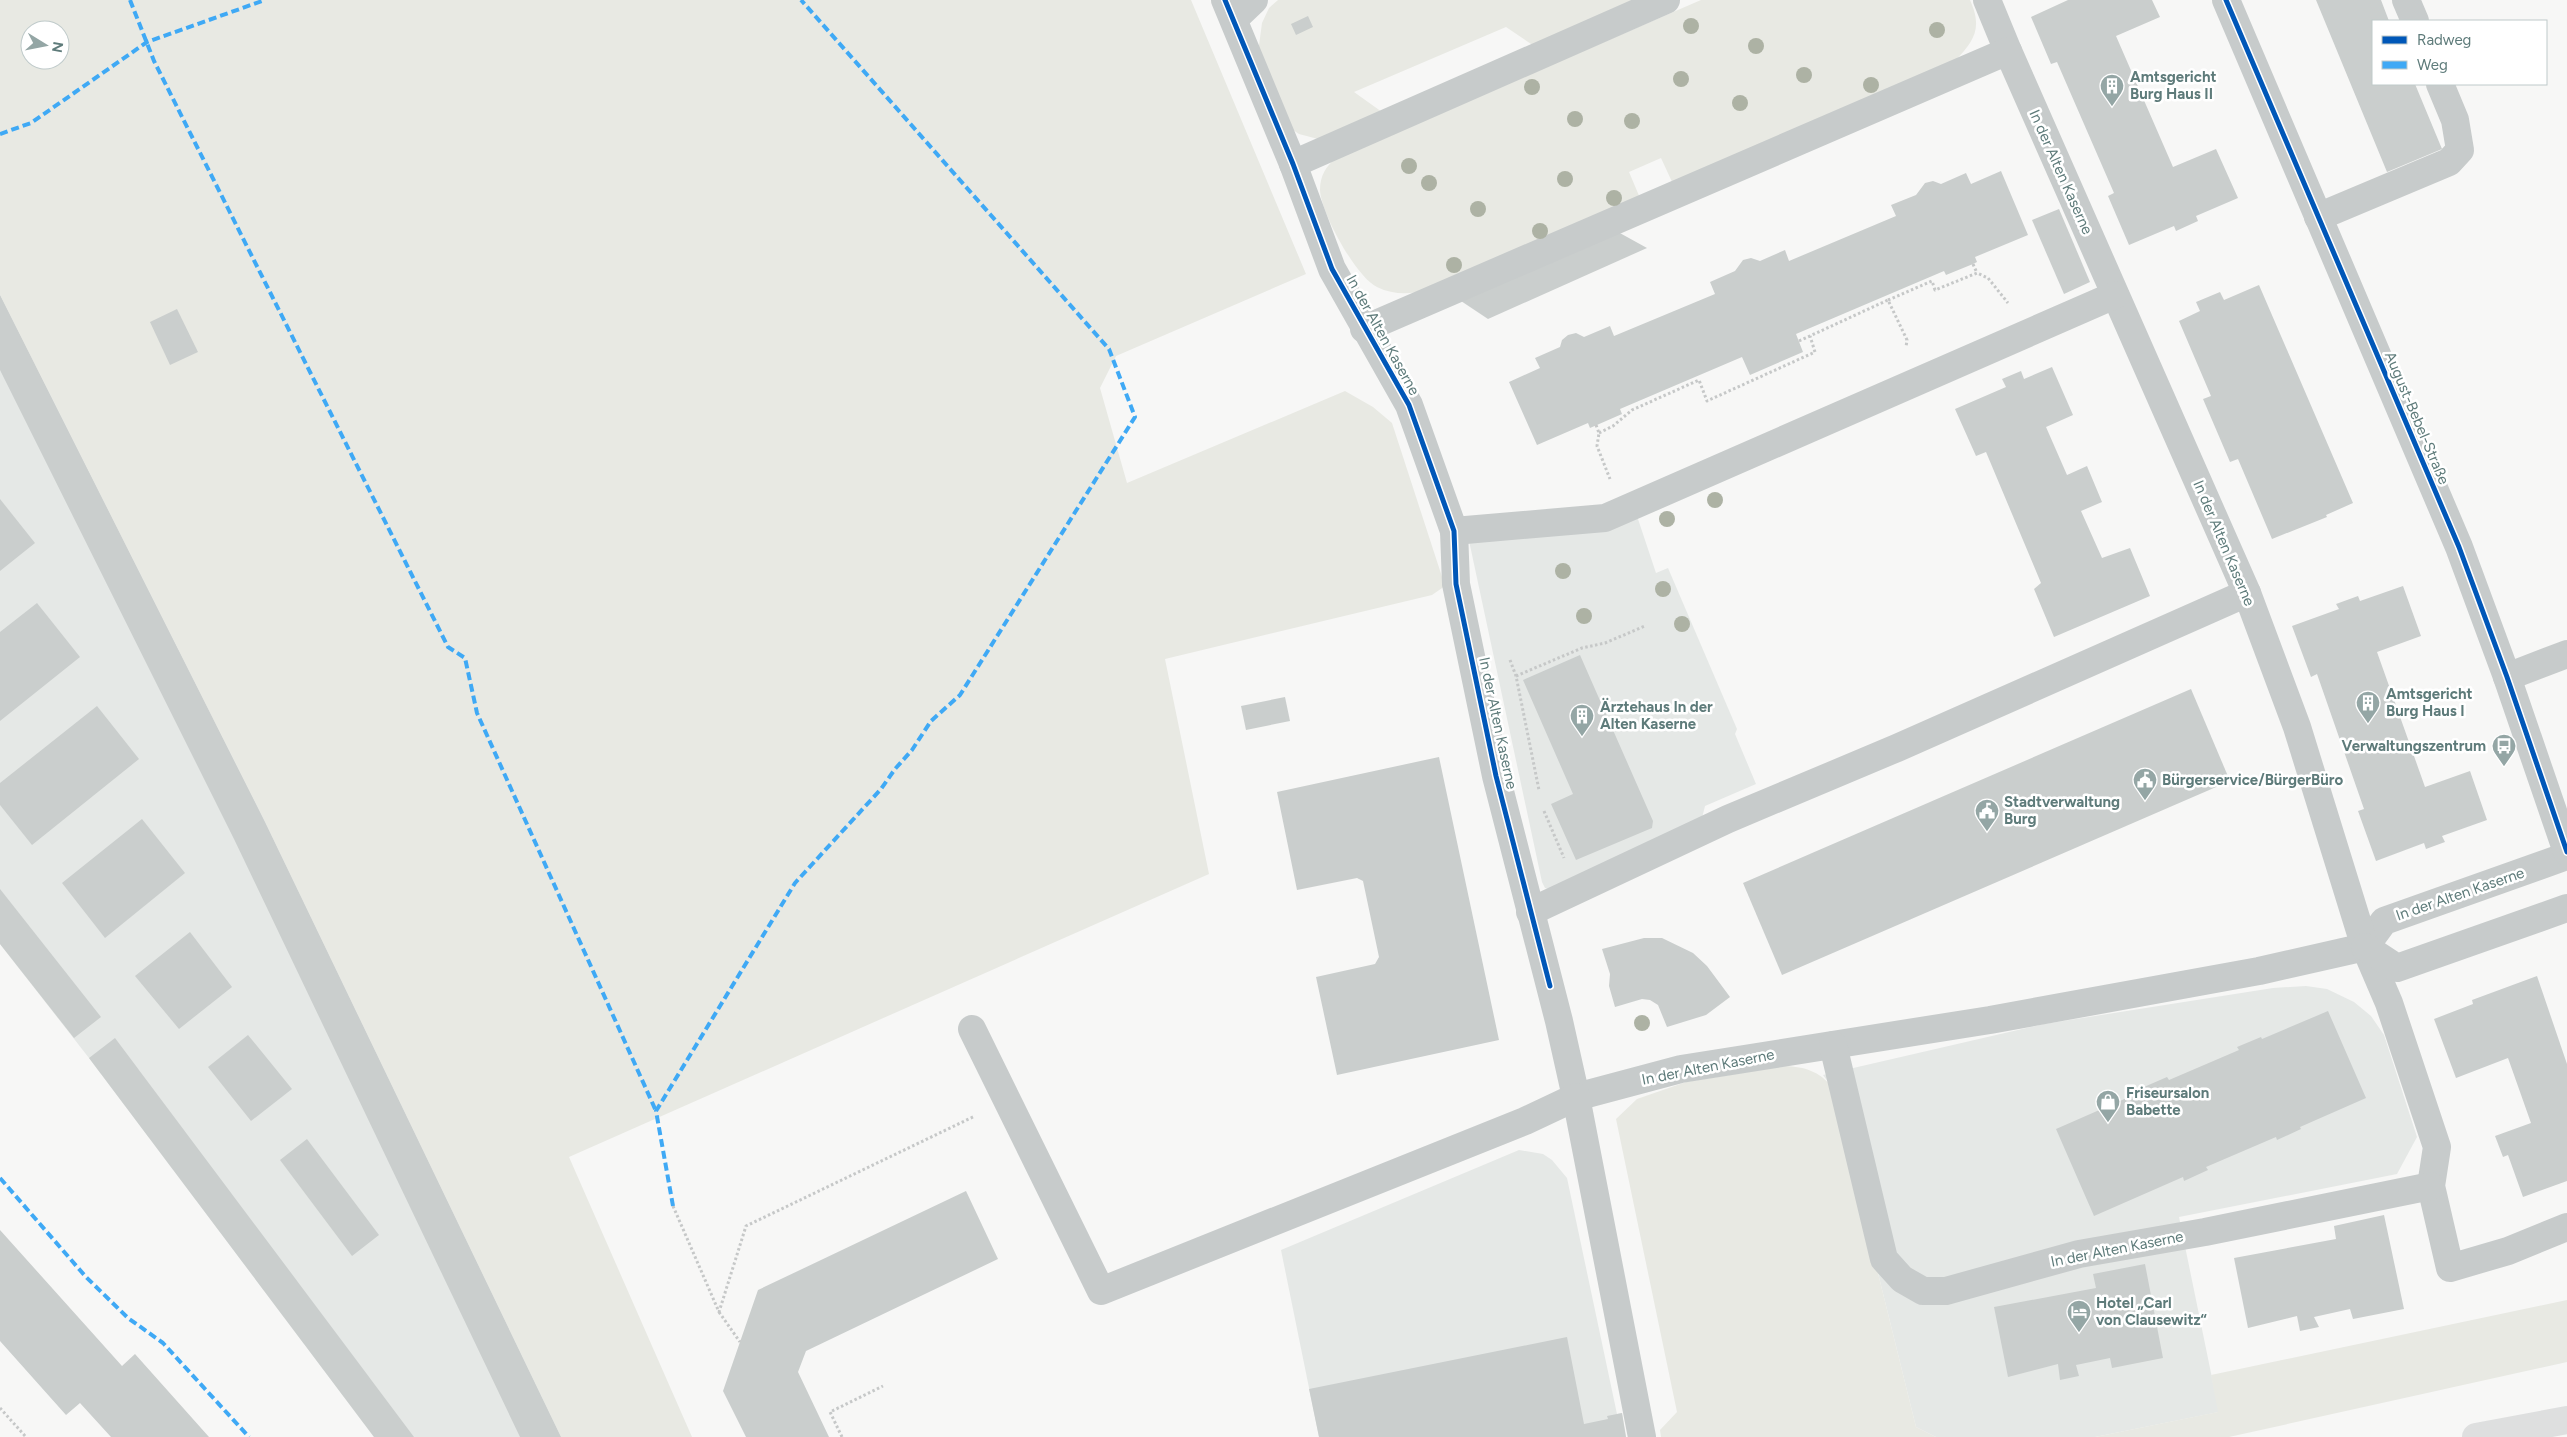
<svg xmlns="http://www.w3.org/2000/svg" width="2567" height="1437" font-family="Figtree,sans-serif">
  <rect width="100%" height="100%" fill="#f7f7f6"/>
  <g fill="#e5e8e6">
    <polygon points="0,295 265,822 561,1437 374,1437 89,1058 0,944"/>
    <polygon points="1637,516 1656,573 1668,568 1737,729 1735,734 1756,784 1705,806 1702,818 1552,890 1545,888 1542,882 1468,536"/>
    <polygon points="2306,986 2327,989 2354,1002 2371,1016 2384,1035 2417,1137 2397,1174 2179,1217 2219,1412 2095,1437 1936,1437 1916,1427 1832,1087 1823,1075 2044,1024 2273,988"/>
    <polygon points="1519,1150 1543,1154 1552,1160 1567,1178 1617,1414 1622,1413 1626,1437 1319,1437 1281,1250"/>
  </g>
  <g fill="#e8e9e3" fill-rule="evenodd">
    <path d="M0 0H1191L1306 274 1116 356 1100 388 1127 483 1345 391 1373 407 1392 423 1445 586 1432 595 1165 659 1209 874 569 1157 692 1437H561L265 822 0 295ZM30 30H60V60H30Z"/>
    <polygon points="1278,0 1642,0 1534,46 1506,27 1354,92 1382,112 1318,139 1299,134 1293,130 1258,53 1262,23 1269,8"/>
    <path d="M1701 0H1970C1983 29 1974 41 1954 62L1673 184 1661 158 1629 172 1640 198 1425 291C1409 294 1393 295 1377 287 1356 277 1321 213 1320 190 1320 176 1326 166 1336 158Z"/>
    <path d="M1785 1066C1805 1067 1819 1071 1832 1087L1916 1427 1936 1437H1661L1660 1430 1677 1412 1616 1119 1637 1099 1686 1082Z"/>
    <polygon points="2567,1300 2567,1362 2229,1437 2095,1437 2218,1412 2211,1375"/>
  </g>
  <g fill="#cacecd">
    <polygon points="2068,0 2152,0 2160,17 2116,36 2173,167 2216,149 2238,198 2196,216 2198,221 2176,231 2174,226 2129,245 2108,196 2114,193 2057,62 2051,64 2031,17"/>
    <polygon points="2316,0 2381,0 2389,21 2373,21 2373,84 2415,84 2442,149 2387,172"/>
    <polygon points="1308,16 1313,27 1296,35 1291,24"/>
    <polygon points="2001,171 2028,235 1975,257 1977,262 1973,264 1946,275 1944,271 1796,334 1803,352 1750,375 1742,357 1620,409 1622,414 1590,428 1588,423 1537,445 1509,382 1540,368 1535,358 1560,347 1562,340 1568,335 1576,333 1584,337 1610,326 1614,336 1715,294 1710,282 1735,271 1743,260 1751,258 1760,261 1785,250 1789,261 1896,216 1891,205 1916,195 1925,183 1933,181 1941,184 1966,173 1971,184"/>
    <polygon points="2059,209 2090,282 2064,294 2032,220"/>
    <polygon points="1618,232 1647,248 1488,319 1461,301"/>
    <polygon points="2259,285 2353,503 2326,515 2327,517 2272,539 2238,459 2230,462 2203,399 2211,396 2179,321 2200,311 2196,302 2220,292 2224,300"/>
    <polygon points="0,295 265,822 561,1437 520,1437 234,839 0,370"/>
    <polygon points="177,309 198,352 170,365 150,322"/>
    <polygon points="2052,367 2073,415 2046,427 2067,475 2087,466 2102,502 2081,511 2102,558 2130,548 2150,596 2054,637 2034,589 2041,583 1986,452 1976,456 1955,409 2006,387 2002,379 2021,371 2024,379"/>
    <polygon points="0,499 35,543 0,571"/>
    <polygon points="2403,586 2421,636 2377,652 2425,787 2470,771 2487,820 2442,836 2445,842 2426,849 2424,843 2376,861 2358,811 2364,809 2317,674 2311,677 2292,626 2339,609 2336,604 2358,596 2360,601"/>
    <polygon points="37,603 80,657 0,721 0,632"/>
    <polygon points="1580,655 1653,821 1652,828 1576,860 1551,804 1573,794 1523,680"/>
    <polygon points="2191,689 2230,781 1782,975 1743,883"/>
    <polygon points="1285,697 1290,721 1246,730 1241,706"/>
    <polygon points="97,706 139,759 32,845 0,805 0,783"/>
    <polygon points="1439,757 1499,1040 1337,1075 1316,977 1375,964 1379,957 1363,881 1357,878 1297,890 1277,792"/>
    <polygon points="142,819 185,873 105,938 62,883"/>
    <polygon points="0,889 101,1017 74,1038 0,944"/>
    <polygon points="190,932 232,987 179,1029 135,976"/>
    <polygon points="1644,938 1662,938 1693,953 1707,966 1730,997 1706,1015 1667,1027 1658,1005 1650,1000 1642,999 1615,1007 1609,986 1610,974 1602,949"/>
    <polygon points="2537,976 2567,1064 2567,1181 2523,1197 2508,1155 2503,1157 2495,1136 2531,1123 2508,1058 2456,1078 2434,1019 2473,1004 2472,1000"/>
    <polygon points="2328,1011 2366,1098 2300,1127 2301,1129 2277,1140 2276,1137 2206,1167 2208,1170 2184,1181 2183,1177 2094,1216 2056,1129 2145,1090 2144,1087 2167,1077 2169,1080 2239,1050 2237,1047 2261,1037 2262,1039"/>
    <polygon points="248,1035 292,1089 251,1121 208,1067"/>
    <polygon points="115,1038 414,1437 374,1437 89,1058"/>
    <polygon points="307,1139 379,1235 352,1256 280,1160"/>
    <polygon points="966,1191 998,1259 806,1351 798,1372 829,1437 746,1437 723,1391 758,1290"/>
    <polygon points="2384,1215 2404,1309 2353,1319 2350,1309 2314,1317 2319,1327 2300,1331 2297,1316 2248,1328 2234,1258 2336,1239 2334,1226"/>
    <polygon points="0,1230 122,1366 135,1354 209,1437 111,1437 80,1403 66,1415 0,1341"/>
    <polygon points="2145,1264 2163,1358 2112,1368 2110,1358 2076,1365 2079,1376 2060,1380 2058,1364 2008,1377 1994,1307 2096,1288 2093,1274"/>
    <polygon points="1567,1337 1584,1424 1608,1419 1607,1416 1622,1413 1626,1437 1319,1437 1309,1389"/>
  </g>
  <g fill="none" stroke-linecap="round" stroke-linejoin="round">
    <g stroke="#c6c8c8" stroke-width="3" stroke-dasharray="2.5 2.5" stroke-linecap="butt">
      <polyline points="1973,264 1977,273"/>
      <polyline points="1888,300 1932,281 1935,290 1977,273 1988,278 2008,303"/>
      <polyline points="1799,341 1888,300 1907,340 1906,347"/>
      <polyline points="1596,425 1599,433 1597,446 1610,479"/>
      <polyline points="1599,433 1613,426 1632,410 1699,380 1707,401 1815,352 1810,336"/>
      <polyline points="1510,660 1516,676 1539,790"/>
      <polyline points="1516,676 1582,648 1605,643 1645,626"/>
      <polyline points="1544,811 1564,858"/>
      <polyline points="673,1206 719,1312 746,1226 975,1116"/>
      <polyline points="719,1312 740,1342"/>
      <polyline points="0,1408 26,1437"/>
      <polyline points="842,1437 830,1412 883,1386"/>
    </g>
    <g stroke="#c7cbcb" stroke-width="28">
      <polyline points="1225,0 1293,164 1332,269 1409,405 1454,531 1456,584 1496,776 1559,1021 1576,1097 1681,1069 1990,1020 2259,971 2365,947 2384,921 2567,856"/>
      <polyline points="1987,0 2008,51"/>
      <polyline points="2226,0 2459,547 2507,677 2567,852"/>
      <polyline points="2406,0 2415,21"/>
      <polyline points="1234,19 1254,0"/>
      <polyline points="1293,164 1666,0"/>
      <polyline points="2318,217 2449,162 2460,150 2455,120 2440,84"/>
      <polyline points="1364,329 2008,51 2247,593 2297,727 2365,947 2389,1003 2437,1147 2431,1186 2450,1268 2508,1251 2567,1227"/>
      <polyline points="1454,531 1605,518 2115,295"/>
      <polyline points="2507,677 2567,654"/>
      <polyline points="1530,912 1728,819 1897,748 2247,593"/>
      <polyline points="2365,947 2397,968 2567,908"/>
      <polyline points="972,1029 1101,1291 1525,1121 1576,1097 1642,1437"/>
      <polyline points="1833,1045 1884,1259 1902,1279 1923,1291 1946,1291 2079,1254 2205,1232 2431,1186"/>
    </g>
    <polyline stroke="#dedfdf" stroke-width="28" points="2476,1437 2567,1420"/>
    <g stroke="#3fa9f5" stroke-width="4" stroke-dasharray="8 4" stroke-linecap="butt">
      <polyline points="130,0 154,61 448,647 465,658 477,713 656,1111"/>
      <polyline points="0,134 31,123 147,42 265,0"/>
      <polyline points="0,1178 86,1277 128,1318 163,1343 249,1437"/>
      <polyline points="673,1206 656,1111 795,883 881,789 895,769 912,750 931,721 960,695 1135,417 1109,349 801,0"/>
    </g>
    <defs>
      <g id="cycleway">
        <polyline points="1225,0 1293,164 1332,269 1409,405 1454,531 1456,584 1496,776 1550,986"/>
        <polyline points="2226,0 2459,547 2507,677 2567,852"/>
      </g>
    </defs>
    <use href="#cycleway" stroke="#fff" stroke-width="8"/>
    <use href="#cycleway" stroke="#0057b8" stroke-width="5"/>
  </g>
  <g fill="#adb2a4">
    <circle cx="1691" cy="26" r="8"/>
    <circle cx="1937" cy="30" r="8"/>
    <circle cx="1756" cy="46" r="8"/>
    <circle cx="1804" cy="75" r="8"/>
    <circle cx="1681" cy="79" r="8"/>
    <circle cx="1871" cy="85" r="8"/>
    <circle cx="1532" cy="87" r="8"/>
    <circle cx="1740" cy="103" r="8"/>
    <circle cx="1575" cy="119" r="8"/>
    <circle cx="1632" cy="121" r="8"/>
    <circle cx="1409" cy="166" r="8"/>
    <circle cx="1565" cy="179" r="8"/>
    <circle cx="1429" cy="183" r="8"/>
    <circle cx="1614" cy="198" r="8"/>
    <circle cx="1478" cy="209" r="8"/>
    <circle cx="1540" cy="231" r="8"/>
    <circle cx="1454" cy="265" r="8"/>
    <circle cx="1715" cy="500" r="8"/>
    <circle cx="1667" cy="519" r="8"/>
    <circle cx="1563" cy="571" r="8"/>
    <circle cx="1663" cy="589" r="8"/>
    <circle cx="1584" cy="616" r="8"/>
    <circle cx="1682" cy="624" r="8"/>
    <circle cx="1642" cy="1023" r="8"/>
  </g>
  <defs>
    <symbol id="building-pin" viewBox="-11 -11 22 30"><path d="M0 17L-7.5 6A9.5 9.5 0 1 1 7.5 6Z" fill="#94a6a5" stroke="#fff"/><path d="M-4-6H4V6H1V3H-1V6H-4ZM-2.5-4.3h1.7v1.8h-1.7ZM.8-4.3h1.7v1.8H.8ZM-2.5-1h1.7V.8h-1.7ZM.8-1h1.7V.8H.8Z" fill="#fff"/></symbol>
    <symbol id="bus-pin" viewBox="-11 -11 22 30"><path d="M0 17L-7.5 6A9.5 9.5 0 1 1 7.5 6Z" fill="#94a6a5" stroke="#fff"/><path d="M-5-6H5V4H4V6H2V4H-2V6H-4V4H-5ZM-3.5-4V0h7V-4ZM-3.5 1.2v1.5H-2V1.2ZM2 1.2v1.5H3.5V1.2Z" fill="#fff"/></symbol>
    <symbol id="civic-pin" viewBox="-11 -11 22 30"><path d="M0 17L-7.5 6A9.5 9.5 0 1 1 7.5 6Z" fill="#94a6a5" stroke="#fff"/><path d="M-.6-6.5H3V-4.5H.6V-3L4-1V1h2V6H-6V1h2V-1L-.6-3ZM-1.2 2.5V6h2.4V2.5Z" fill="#fff"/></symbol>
    <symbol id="shop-pin" viewBox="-11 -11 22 30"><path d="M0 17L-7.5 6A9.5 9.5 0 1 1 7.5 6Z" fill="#94a6a5" stroke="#fff"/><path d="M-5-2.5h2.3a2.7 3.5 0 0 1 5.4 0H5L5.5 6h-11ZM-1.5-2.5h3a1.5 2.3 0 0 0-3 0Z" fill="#fff"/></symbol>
    <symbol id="hotel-pin" viewBox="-11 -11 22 30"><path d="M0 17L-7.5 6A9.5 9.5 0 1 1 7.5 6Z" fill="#94a6a5" stroke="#fff"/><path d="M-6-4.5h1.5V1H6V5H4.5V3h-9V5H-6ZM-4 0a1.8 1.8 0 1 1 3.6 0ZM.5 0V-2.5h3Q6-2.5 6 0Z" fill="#fff"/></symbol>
  </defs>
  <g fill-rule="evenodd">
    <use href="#building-pin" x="2098" y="72" width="28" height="38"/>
    <use href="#building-pin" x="2354" y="689" width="28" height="38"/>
    <use href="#building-pin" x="1568" y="702" width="28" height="38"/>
    <use href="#bus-pin" x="2490" y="732" width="28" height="38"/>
    <use href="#civic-pin" x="2131" y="766" width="28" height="38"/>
    <use href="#civic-pin" x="1973" y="797" width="28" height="38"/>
    <use href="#shop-pin" x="2094" y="1088" width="28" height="38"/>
    <use href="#hotel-pin" x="2065" y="1298" width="28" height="38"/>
  </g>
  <g text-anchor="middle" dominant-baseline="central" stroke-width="5" stroke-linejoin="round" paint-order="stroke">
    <g font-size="15" font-weight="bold" fill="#5e7b7a" stroke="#fff" text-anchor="start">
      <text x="2130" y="77">Amtsgericht<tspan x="2130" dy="17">Burg Haus II</tspan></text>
      <text x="2386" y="694">Amtsgericht<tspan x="2386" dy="17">Burg Haus I</tspan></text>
      <text x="1600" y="707">Ärztehaus In der<tspan x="1600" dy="17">Alten Kaserne</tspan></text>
      <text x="2486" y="746" text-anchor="end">Verwaltungszentrum</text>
      <text x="2162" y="780">Bürgerservice/BürgerBüro</text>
      <text x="2004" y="802">Stadtverwaltung<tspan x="2004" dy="17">Burg</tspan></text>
      <text x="2126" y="1093">Friseursalon<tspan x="2126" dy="17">Babette</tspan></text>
      <text x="2096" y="1303">Hotel „Carl<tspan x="2096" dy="17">von Clausewitz“</tspan></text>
    </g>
    <g font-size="15" fill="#5e7b7a" stroke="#fff">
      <text transform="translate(2061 172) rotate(66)">In der Alten Kaserne</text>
      <text transform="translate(1383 335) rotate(61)">In der Alten Kaserne</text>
      <text transform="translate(2417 418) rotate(67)">August-Bebel-Straße</text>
      <text transform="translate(2224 543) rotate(67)">In der Alten Kaserne</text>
      <text transform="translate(1498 723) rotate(78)">In der Alten Kaserne</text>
      <text transform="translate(2460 894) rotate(-19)">In der Alten Kaserne</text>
      <text transform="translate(1708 1067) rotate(-11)">In der Alten Kaserne</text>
      <text transform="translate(2117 1249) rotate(-11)">In der Alten Kaserne</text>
    </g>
  </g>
  <rect x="2372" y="20" width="175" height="65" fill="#ffffff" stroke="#bfcaca"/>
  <rect x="2382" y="36" width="25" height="8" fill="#0057b8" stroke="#bfcaca"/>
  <text x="2417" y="45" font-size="15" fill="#5e7b7a">Radweg</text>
  <rect x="2382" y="61" width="25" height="8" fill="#3fa9f5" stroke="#bfcaca"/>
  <text x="2417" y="70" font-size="15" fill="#5e7b7a">Weg</text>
  <g transform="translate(45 45) rotate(100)"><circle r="24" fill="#ffffff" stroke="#bfcaca"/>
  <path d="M0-4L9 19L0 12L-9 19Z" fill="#94a6a5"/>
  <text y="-8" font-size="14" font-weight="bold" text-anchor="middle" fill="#5e7b7a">N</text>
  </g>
</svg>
